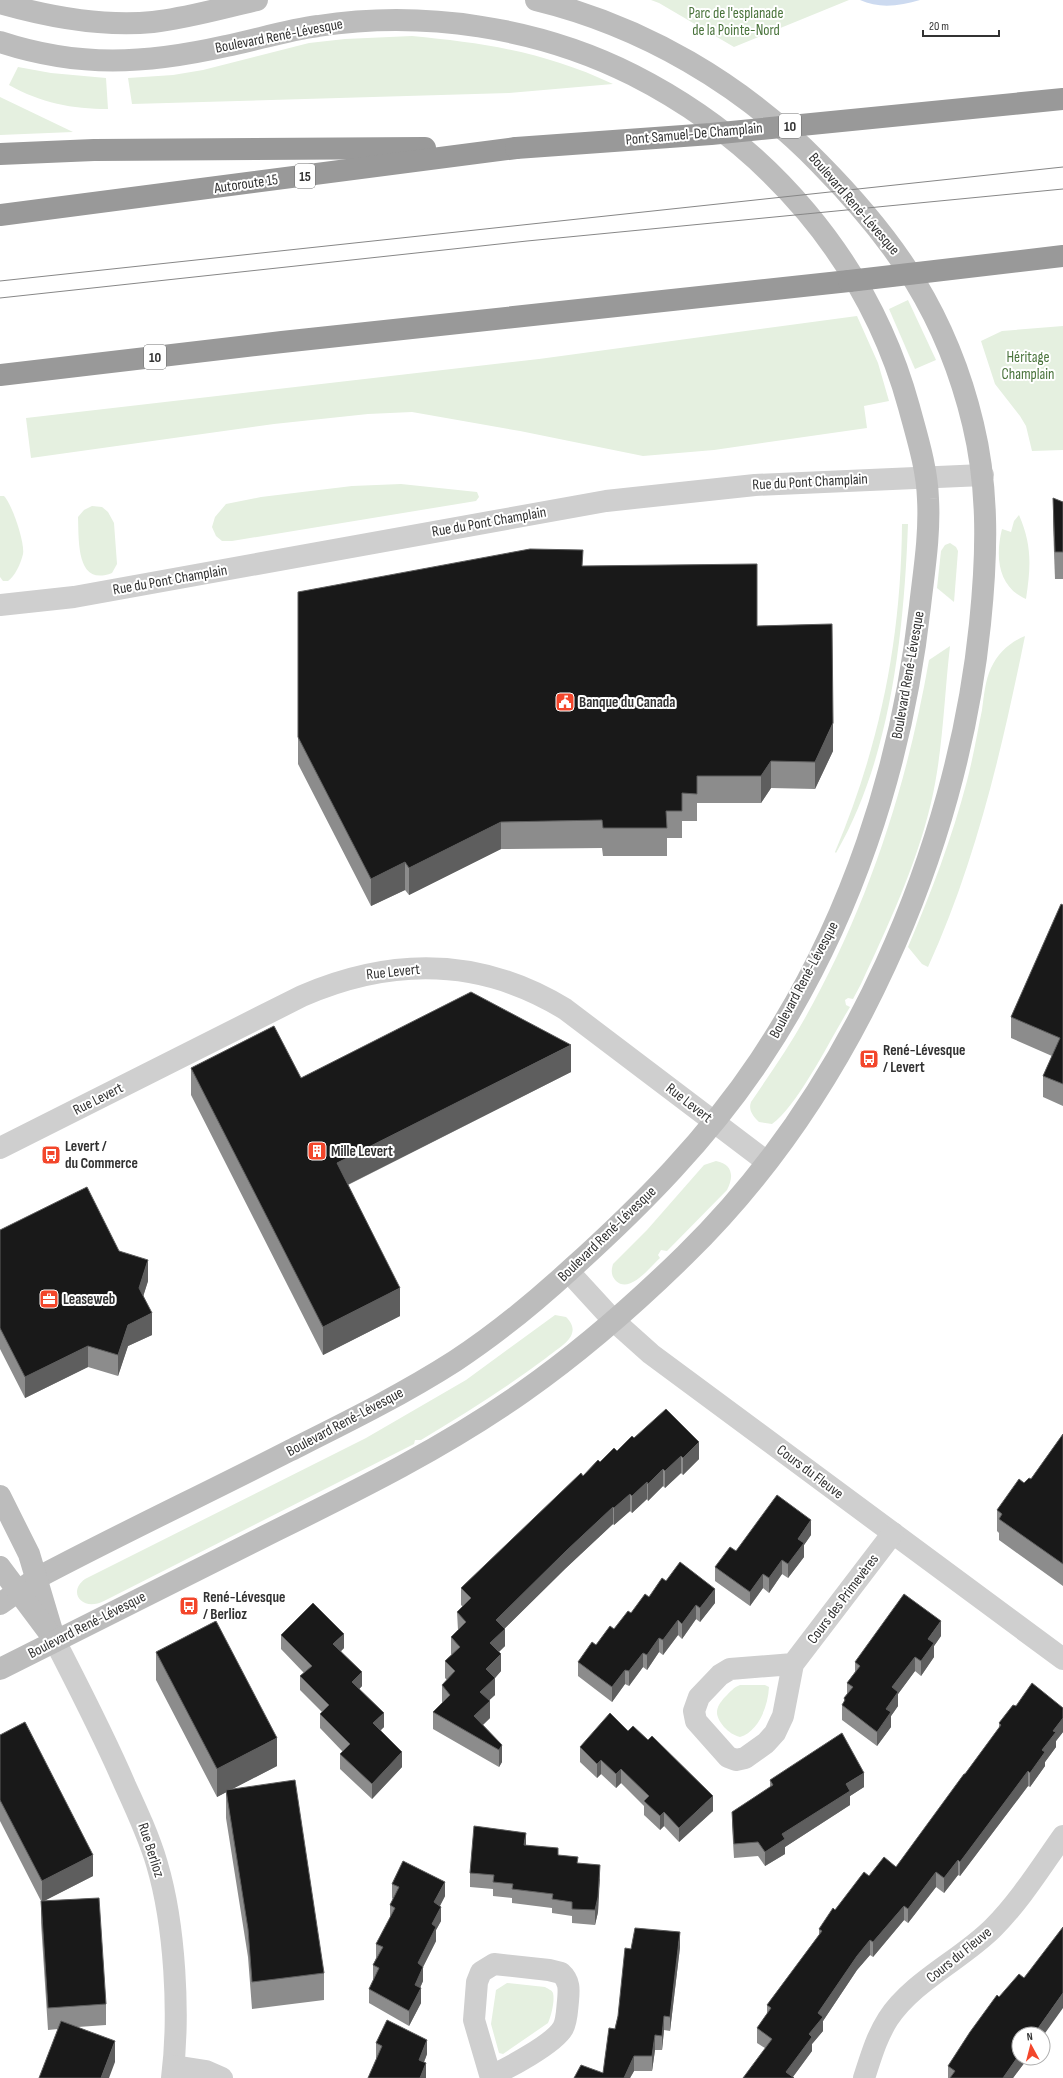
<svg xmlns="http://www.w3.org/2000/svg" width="1063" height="2078" font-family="'Sofia Sans Condensed',sans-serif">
  <rect width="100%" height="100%" fill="#fff"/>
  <g fill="#e5f0e0">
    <polygon points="651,0 849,0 734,47 659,3"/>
    <path d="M412 36C485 43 545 52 613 84L509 93 132 104 128 78 173 75 203 70 309 43 345 39Z"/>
    <path d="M18 67 51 73 106 78 108 109C72 109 41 103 9 85Z"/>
    <polygon points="0,97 73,132 0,135"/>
    <polygon points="908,300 936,360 915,369 889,309"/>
    <polygon points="857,316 878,363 889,401 864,406 867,428 714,450 643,456 520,431 412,412 368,414 274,424 31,458 26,418 539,359"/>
    <polygon points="1063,326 1063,450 1032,451 1026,426 1020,416 995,384 981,341 1002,331"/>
    <polygon points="401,484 477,492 479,497 476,501 232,541 222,541 216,536 212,527 215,517 226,504 261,497 352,486"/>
    <path d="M0 496H4C12 504 25 543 23 554 21 563 15 576 8 581H3L0 577Z"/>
    <path d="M92 506 102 507 108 512 114 523 117 564 112 573C76 587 79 541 78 517L84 510Z"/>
    <path d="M1019 515C1032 545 1031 566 1026 599 998 587 995 557 1002 529L1011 532 1014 521Z"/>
    <path d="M902 524H908C904 632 891 758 836 853L835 852C880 745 901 641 902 524Z"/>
    <polygon points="950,543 956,547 958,551 954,602 937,588 941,551 945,545"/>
    <path d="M1025 636C1002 749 976 862 928 967L922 964 908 947C931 893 952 838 967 781 973 758 977 734 982 710 984 696 985 681 991 668 998 653 1010 642 1025 636Z"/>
    <path d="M950 646C944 698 943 752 931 803 916 866 888 926 861 984L853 999 848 998 845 1000 846 1005 850 1007C832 1036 798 1106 772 1124L759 1122C753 1116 748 1110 751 1102 770 1074 789 1047 805 1018 868 906 907 786 929 660Z"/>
    <path d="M716 1161C733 1164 734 1177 727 1190L667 1251 661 1250 658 1255 660 1258C650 1267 630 1294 616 1281 611 1276 611 1271 613 1264L647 1230 704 1165Z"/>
    <path d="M555 1315 566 1317C571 1322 575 1328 571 1336 566 1345 554 1351 546 1358 506 1388 464 1414 421 1440H415L414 1444 104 1601C82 1612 67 1592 85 1579L366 1438 466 1380Z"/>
    <path d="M740 1685H765L769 1687C768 1706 759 1731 740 1737 733 1735 729 1732 724 1727 714 1715 715 1708 725 1697 730 1692 734 1687 740 1685Z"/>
    <path d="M507 1983 545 1987C548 1989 552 1990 553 1993 555 2001 551 2016 548 2023L503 2054 499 2053 491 2024 496 1990Z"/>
  </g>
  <path fill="#ccdaf0" d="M860 0H920C900 6 879 9 860 0Z"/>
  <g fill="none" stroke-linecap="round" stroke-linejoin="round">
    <g stroke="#cfcfcf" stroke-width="22">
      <polyline points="0,605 74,597 606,501 755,485 983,475"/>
      <path d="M0 1148 302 996C392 957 480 957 565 1009L767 1162"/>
      <polyline points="569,1272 613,1320 651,1354 1063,1659"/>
      <path d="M55 1641C79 1688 104 1736 125 1785 137 1811 149 1837 157 1864 175 1925 180 2015 172 2078"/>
      <polyline points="793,1664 730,1669 720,1675 699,1697 694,1711 696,1721 728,1757 736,1760 745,1758 766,1743 775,1733 783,1716 793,1664 893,1533"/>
      <polyline points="174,2066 206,2071 222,2078"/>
      <path d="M491 2078 474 2020 477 1982 481 1972 494 1964 549 1970 561 1973C570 1981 569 1990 568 2001 567 2010 567 2021 563 2028 554 2044 508 2068 491 2076"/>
      <path d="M864 2078C871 2057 876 2038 888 2019 913 1981 961 1960 993 1928 1020 1901 1041 1867 1063 1836"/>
    </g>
    <g stroke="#bcbcbc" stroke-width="22">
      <path d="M0 3C49 17 102 27 153 22 188 18 222 8 257 0"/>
      <path d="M0 42C79 68 146 64 226 46 256 40 287 30 318 26 423 10 538 27 633 75 767 143 869 261 909 407 917 437 927 468 928 499 930 535 924 571 920 606 902 767 850 925 760 1060 708 1138 641 1206 571 1269 535 1302 496 1334 455 1361 402 1395 345 1423 289 1451 205 1494 120 1534 37 1578L0 1604"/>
      <polyline points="0,1496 29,1554 55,1641"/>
      <polyline points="0,1567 47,1630"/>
      <path d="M0 1669C92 1623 184 1577 275 1531 360 1489 445 1447 523 1392 580 1352 635 1304 685 1255 850 1094 957 851 980 624 987 556 989 490 973 424 947 315 896 241 819 163 742 84 643 26 536 0"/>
    </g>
    <g stroke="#999" stroke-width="22">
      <polyline points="0,154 94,150 425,148"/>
      <polyline points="0,215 516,148"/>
      <polyline points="0,375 282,342 849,281"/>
    </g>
    <g stroke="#878787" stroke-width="1">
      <polyline points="0,281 1063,167"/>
      <polyline points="0,298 527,241 1063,189"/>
    </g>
    <g stroke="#999" stroke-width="22">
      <polyline points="516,148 711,134 1063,99"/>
      <polyline points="849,281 1063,256"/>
    </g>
  </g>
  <g fill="#8c8c8c">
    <polygon points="1053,498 1063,502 1063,579 1055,579 1053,526"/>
    <polygon points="583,566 757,626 833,751 815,789 771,788 761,803 697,803 697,821 682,821 682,838 667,838 667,856 603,856 602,848 501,849 409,895 405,890 371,906 298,764 298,592"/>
    <polygon points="1063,905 1063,1106 1043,1097 1043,1076 1052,1056 1011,1038 1011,1017"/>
    <polygon points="191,1068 301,1078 571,1072 348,1185 400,1316 323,1355 191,1095"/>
    <polygon points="0,1230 119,1251 148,1281 143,1296 152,1335 128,1346 118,1376 88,1367 25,1398 0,1349"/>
    <polygon points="1063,1434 1063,1586 999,1540 999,1533 997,1531 997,1510 1024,1483 1031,1479"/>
    <polygon points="634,1438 699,1459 683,1475 681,1473 665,1488 663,1486 648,1501 647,1499 632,1513 630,1511 614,1525 613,1524 566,1568 505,1628 505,1646 499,1652 501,1671 495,1678 495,1695 489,1700 490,1718 483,1725 502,1745 502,1762 499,1767 433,1729 433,1712 442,1703 442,1685 447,1680 445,1678 445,1661 452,1655 451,1654 451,1637 458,1630 457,1612 463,1607 461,1605 461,1588 583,1476"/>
    <polygon points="811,1535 804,1545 804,1557 788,1578 782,1574 769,1593 763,1588 750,1606 715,1581 715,1567"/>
    <polygon points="666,1581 715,1603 700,1622 696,1619 682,1639 678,1635 663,1655 659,1652 647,1670 643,1667 629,1686 625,1684 612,1702 578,1676 578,1662 614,1629"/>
    <polygon points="281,1635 344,1648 341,1651 362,1686 359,1689 384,1727 381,1730 402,1767 372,1799 340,1769 340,1754 343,1752 320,1728 320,1714 322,1712 300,1690 300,1676 304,1673 281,1649"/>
    <polygon points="941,1636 934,1646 934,1657 921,1676 915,1671 898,1694 898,1706 891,1716 891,1727 877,1746 842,1720 842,1705 844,1702 844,1698 847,1694 847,1683 855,1672 855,1662"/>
    <polygon points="156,1652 277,1766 230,1790 324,1973 324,2000 252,2009 248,1957 226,1818 226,1792 217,1797 156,1680"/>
    <polygon points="1016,1706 1063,1708 1063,1732 1056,1741 1056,1747 1045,1762 1045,1766 1030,1787 1028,1786 960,1876 958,1875 944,1893 936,1887 908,1923 904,1920 873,1957 870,1955 857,1970 823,2021 823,2031 812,2044 812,2051 793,2077 765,2048 757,2043 757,2028 767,2014 767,2005 819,1935 819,1929 835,1910 869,1876 896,1867 999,1728 999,1723"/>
    <polygon points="628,1731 713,1811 679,1842 664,1826 660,1830 644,1815 644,1806 621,1783 616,1788 601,1774 597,1778 580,1762 580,1747"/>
    <polygon points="0,1735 93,1876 44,1901 106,2004 106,2025 78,2027 115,2062 58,2029 48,2030 41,1923 41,1901 0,1821"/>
    <polygon points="770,1780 864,1787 850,1796 850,1805 785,1847 785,1854 765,1866 758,1856 734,1858 732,1826 732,1812 770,1787"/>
    <polygon points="526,1845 558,1855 578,1864 600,1879 598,1912 595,1925 572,1923 572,1916 552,1913 552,1908 512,1903 512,1898 493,1896 493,1889 470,1887 470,1873"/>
    <polygon points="392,1884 445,1896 440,1906 441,1921 436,1930 436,1941 423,1967 423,1981 420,1988 421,2003 409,2026 369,2003 369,1989 374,1979 373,1979 373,1965 376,1958 376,1944 390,1918 390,1905 393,1899 392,1898"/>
    <polygon points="680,1947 670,2031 664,2030 662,2050 655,2050 652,2071 634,2071 630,2078 574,2078 603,2073 618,2016 631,1949"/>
    <polygon points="376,2043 427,2054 424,2062 426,2063 426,2078 368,2078 377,2058 376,2058"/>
    <polygon points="1019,2058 1028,2058 1013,2078 948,2078 948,2066"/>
  </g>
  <g fill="#5e5e5e">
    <polygon points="833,723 833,751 815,789 815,762"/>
    <polygon points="771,761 771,788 761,803 761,776"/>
    <polygon points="501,822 501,849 409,895 409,868"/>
    <polygon points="405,862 405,890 371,906 371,879"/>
    <polygon points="571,1045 571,1072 337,1190 337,1163"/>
    <polygon points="148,1260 148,1281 139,1310 139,1288"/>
    <polygon points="400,1288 400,1316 323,1355 323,1327"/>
    <polygon points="152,1313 152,1335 128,1346 118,1376 118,1355 128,1325"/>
    <polygon points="88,1346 88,1367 25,1398 25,1377"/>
    <polygon points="699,1442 699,1459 683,1475 683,1458"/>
    <polygon points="681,1456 681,1473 665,1488 665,1471"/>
    <polygon points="663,1469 663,1486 648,1501 648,1484"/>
    <polygon points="647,1482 647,1499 632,1513 632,1496"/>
    <polygon points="630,1494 630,1511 614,1525 614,1508"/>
    <polygon points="613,1507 613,1524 566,1568 496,1637 496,1620 566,1551"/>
    <polygon points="811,1520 811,1535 804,1545 804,1557 788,1578 788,1564 798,1539"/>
    <polygon points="782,1560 782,1574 769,1593 769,1578"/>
    <polygon points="763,1574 763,1588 750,1606 750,1592"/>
    <polygon points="715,1589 715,1603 700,1622 700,1608"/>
    <polygon points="696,1605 696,1619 682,1639 682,1624"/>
    <polygon points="678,1620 678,1635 663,1655 663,1640"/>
    <polygon points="941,1621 941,1636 934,1646 934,1657 921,1676 921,1661 928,1639"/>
    <polygon points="505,1629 505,1646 490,1660 490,1643"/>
    <polygon points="344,1634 344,1648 333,1659 333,1644"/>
    <polygon points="659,1638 659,1652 647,1670 647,1655"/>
    <polygon points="643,1653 643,1667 629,1686 629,1671"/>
    <polygon points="501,1654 501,1671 495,1678 495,1695 480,1709 480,1692 486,1669"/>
    <polygon points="915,1657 915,1671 898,1694 898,1706 891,1716 891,1727 877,1746 877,1732 886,1709 892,1687"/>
    <polygon points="625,1670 625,1684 612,1702 612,1687"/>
    <polygon points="362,1672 362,1686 352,1697 352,1682"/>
    <polygon points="490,1701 490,1718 474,1733 474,1716"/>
    <polygon points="384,1713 384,1727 373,1737 373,1723"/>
    <polygon points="1063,1718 1063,1732 1056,1741 1056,1747 1045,1762 1045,1766 1030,1787 1030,1773 1053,1731"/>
    <polygon points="277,1738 277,1766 217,1797 217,1769"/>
    <polygon points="502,1745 502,1762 499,1767 499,1750"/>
    <polygon points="402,1752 402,1767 372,1799 372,1784"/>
    <polygon points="601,1760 601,1774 597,1778 597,1764"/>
    <polygon points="621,1769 621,1783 616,1788 616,1774"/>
    <polygon points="1028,1771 1028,1786 960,1876 960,1862"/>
    <polygon points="864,1773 864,1787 850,1796 850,1805 785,1847 785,1854 765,1866 765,1852 782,1834 846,1784"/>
    <polygon points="713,1796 713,1811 679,1842 679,1828"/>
    <polygon points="664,1812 664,1826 660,1830 660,1816"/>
    <polygon points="526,1833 526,1847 524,1845"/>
    <polygon points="93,1855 93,1876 42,1902 42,1881"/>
    <polygon points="958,1860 958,1875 944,1893 944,1878"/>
    <polygon points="600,1865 598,1912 595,1925 595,1910"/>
    <polygon points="936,1872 936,1887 908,1923 908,1909"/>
    <polygon points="445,1882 445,1896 434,1917 434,1902"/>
    <polygon points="904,1906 904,1920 873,1957 873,1942"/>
    <polygon points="441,1907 441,1921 436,1930 436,1941 423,1967 423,1981 415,1999 415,1985 418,1963 432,1924"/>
    <polygon points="680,1932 680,1947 670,2031 670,2017"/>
    <polygon points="870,1940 870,1955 857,1970 823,2021 823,2031 812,2044 812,2051 792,2078 786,2072 809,2034 818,2013 857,1956"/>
    <polygon points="421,1988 421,2003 409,2026 409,2011"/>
    <polygon points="1063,1993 1063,2008 1043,2036 1043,2034 1034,2034"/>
    <polygon points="664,2016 664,2030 662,2050 662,2036"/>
    <polygon points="655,2035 655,2050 652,2071 652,2056"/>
    <polygon points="427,2040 427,2054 419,2075 419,2060"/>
    <polygon points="115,2041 115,2062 109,2078 101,2078"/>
    <polygon points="1019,2055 1019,2058 1028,2058 1013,2078 1003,2078"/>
    <polygon points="634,2056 634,2071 630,2078 624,2078"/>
    <polygon points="426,2063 426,2078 420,2078"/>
  </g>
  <g fill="#191919" stroke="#5e5e5e">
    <polygon points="1053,498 1063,502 1063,552 1055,552"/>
    <polygon points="530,549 583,550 582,566 757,564 757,626 832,624 833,723 815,762 771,761 761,776 697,776 697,794 682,793 682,811 666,811 667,828 603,828 602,820 501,822 409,868 405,862 371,879 298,737 298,592"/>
    <polygon points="1061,904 1063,905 1063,1084 1043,1076 1060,1038 1011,1017"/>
    <polygon points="471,992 571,1045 337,1163 400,1288 323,1327 191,1068 274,1026 301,1078"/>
    <polygon points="87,1187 119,1251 148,1260 139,1288 152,1313 128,1325 118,1355 88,1346 25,1377 0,1328 0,1230"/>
    <polygon points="666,1409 699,1442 683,1458 681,1456 665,1471 663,1469 648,1484 647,1482 632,1496 630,1494 614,1508 613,1507 566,1551 496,1620 505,1629 490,1643 501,1654 486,1669 495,1678 480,1692 490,1701 474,1716 502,1745 499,1750 433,1712 450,1695 442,1685 455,1671 445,1661 460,1647 451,1637 466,1622 457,1612 471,1598 461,1588 581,1473 583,1476 598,1460 600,1462 614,1448 617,1451 632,1436 634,1438"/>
    <polygon points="1063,1434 1063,1564 999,1519 1002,1514 997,1510 1019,1479 1024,1483 1029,1478 1031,1479"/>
    <polygon points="777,1495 811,1520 798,1539 804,1543 788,1564 782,1560 769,1578 763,1574 750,1592 715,1567 730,1547 736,1551"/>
    <polygon points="680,1562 715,1589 700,1608 696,1605 682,1624 678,1620 663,1640 659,1638 647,1655 643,1653 629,1671 625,1670 612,1687 578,1662 592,1642 596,1645 610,1626 614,1629 628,1611 631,1613 645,1594 649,1597 662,1578 666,1581"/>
    <polygon points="904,1594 941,1621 928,1639 934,1643 921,1661 915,1657 892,1687 898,1692 886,1709 891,1712 877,1732 842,1705 845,1700 844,1698 853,1687 847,1683 860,1666 855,1662"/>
    <polygon points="313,1603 344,1634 333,1644 362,1672 352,1682 384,1713 373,1723 402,1752 372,1784 340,1754 350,1744 320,1714 329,1705 300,1676 312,1666 281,1635"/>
    <polygon points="216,1621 277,1738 217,1769 156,1652"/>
    <polygon points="1032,1683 1063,1708 1063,1718 1053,1731 1056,1732 1042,1750 1045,1752 1030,1773 1028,1771 960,1862 958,1860 944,1878 936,1872 908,1909 904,1906 873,1942 870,1940 857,1956 818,2013 823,2017 809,2034 812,2037 786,2072 794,2078 743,2078 772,2039 757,2028 771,2008 767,2005 822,1931 819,1929 833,1908 835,1910 864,1872 869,1876 884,1857 896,1867 964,1774 965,1774 1001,1725 999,1723 1013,1705 1016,1706"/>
    <polygon points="610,1713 628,1731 633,1726 648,1740 652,1736 713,1796 679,1828 664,1812 660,1816 644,1801 649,1796 621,1769 616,1774 601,1760 597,1764 580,1747"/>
    <polygon points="25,1722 93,1855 42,1881 0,1800 0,1735"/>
    <polygon points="842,1733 864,1773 846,1784 850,1791 782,1834 785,1839 765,1852 758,1842 734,1844 732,1812 773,1785 770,1780"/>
    <polygon points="295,1780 324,1973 252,1982 248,1929 226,1790"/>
    <polygon points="474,1826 526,1833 524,1845 558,1848 558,1855 578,1857 577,1863 600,1865 598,1897 595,1910 572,1909 572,1902 552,1899 553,1894 512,1889 513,1884 493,1882 494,1875 470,1873"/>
    <polygon points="403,1861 445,1882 434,1902 441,1907 432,1924 436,1927 418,1963 423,1967 415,1985 421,1988 409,2011 369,1989 379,1968 373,1965 383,1947 376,1944 395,1908 390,1905 399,1887 392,1884"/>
    <polygon points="99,1898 106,2004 48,2008 41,1901"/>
    <polygon points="1063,1927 1063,1993 1034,2034 1019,2034 1019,2055 1003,2078 950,2078 955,2071 948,2066 970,2032 997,1995 999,1997 1019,1974 1024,1978"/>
    <polygon points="635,1928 680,1932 670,2017 664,2016 662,2036 655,2035 652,2056 634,2056 624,2078 574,2078 581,2065 603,2073 609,2028 615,2029 618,2016 625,1948 631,1949"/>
    <polygon points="387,2020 427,2040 419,2060 426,2063 420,2078 368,2078 382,2046 376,2043"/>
    <polygon points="61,2021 115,2041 101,2078 39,2078"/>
  </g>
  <defs>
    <symbol id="civic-square" viewBox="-11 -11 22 22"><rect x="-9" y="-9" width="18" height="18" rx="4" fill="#f3462b" stroke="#fff"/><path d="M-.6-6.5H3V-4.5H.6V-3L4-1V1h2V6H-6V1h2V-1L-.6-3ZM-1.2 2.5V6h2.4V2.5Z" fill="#fff"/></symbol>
    <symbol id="bus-square" viewBox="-11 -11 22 22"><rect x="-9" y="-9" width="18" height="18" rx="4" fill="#f3462b" stroke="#fff"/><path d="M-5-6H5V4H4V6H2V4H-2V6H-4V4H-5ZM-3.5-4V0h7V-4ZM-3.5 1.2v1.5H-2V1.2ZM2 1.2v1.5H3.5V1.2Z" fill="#fff"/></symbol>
    <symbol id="building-square" viewBox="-11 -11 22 22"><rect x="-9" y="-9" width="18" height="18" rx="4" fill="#f3462b" stroke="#fff"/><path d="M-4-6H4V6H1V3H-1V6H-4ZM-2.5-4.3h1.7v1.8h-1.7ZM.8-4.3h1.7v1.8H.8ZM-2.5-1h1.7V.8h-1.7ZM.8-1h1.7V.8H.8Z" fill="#fff"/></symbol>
    <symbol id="office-square" viewBox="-11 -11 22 22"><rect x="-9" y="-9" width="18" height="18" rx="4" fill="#f3462b" stroke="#fff"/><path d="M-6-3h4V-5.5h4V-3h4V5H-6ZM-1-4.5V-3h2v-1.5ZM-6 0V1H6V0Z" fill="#fff"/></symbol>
  </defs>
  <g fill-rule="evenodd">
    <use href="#civic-square" x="554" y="691" width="22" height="22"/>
    <use href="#bus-square" x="858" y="1048" width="22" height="22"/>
    <use href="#building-square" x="306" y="1140" width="22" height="22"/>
    <use href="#bus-square" x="40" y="1144" width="22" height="22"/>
    <use href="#office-square" x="38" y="1288" width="22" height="22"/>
    <use href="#bus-square" x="178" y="1595" width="22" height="22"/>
  </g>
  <g text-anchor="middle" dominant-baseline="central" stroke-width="4" stroke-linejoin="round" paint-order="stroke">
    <g fill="#fff" stroke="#707070" stroke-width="1">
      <rect x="779" y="114" width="22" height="24" rx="3"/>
      <rect x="295" y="164" width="20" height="24" rx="3"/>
      <rect x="144" y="345" width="22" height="24" rx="3"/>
    </g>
    <g font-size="14" font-weight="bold" fill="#323232">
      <text x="790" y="126">10</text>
      <text x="305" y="176">15</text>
      <text x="155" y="357">10</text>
    </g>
    <g font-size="15" fill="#49733b" stroke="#fff">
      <text x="736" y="13">Parc de l'esplanade<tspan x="736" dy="17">de la Pointe-Nord</tspan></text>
      <text x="1028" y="357">Héritage<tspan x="1028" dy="17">Champlain</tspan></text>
    </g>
    <g font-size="15" fill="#323232" stroke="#fff">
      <text transform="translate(279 36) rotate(-11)">Boulevard René-Lévesque</text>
      <text transform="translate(694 134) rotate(-5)">Pont Samuel-De Champlain</text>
      <text transform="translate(246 184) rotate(-8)">Autoroute 15</text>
      <text transform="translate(854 204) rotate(49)">Boulevard René-Lévesque</text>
      <text transform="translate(810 482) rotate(-3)">Rue du Pont Champlain</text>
      <text transform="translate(489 522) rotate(-10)">Rue du Pont Champlain</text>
      <text transform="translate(170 580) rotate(-10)">Rue du Pont Champlain</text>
      <text transform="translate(908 675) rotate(-80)">Boulevard René-Lévesque</text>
      <text transform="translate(393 972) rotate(-6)">Rue Levert</text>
      <text transform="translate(804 980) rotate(-62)">Boulevard René-Lévesque</text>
      <text transform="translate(98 1099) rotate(-27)">Rue Levert</text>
      <text transform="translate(689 1103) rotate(38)">Rue Levert</text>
      <text transform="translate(607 1234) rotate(-44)">Boulevard René-Lévesque</text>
      <text transform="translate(345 1422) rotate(-28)">Boulevard René-Lévesque</text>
      <text transform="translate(810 1472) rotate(37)">Cours du Fleuve</text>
      <text transform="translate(843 1599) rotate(-53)">Cours des Primevères</text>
      <text transform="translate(87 1625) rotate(-27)">Boulevard René-Lévesque</text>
      <text transform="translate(151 1850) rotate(72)">Rue Berlioz</text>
      <text transform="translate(959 1955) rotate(-39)">Cours du Fleuve</text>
    </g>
    <g font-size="15" font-weight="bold" fill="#323232" stroke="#fff" text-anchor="start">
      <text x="579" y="702">Banque du Canada</text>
      <text x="883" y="1050">René-Lévesque<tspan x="883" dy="17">/ Levert</tspan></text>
      <text x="65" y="1146">Levert /<tspan x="65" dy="17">du Commerce</tspan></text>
      <text x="331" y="1151">Mille Levert</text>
      <text x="63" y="1299">Leaseweb</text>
      <text x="203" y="1597">René-Lévesque<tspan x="203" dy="17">/ Berlioz</tspan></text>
    </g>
  </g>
  <g transform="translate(1031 2046) rotate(353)"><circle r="19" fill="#ffffff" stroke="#adadad"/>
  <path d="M0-3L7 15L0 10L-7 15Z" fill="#f3462b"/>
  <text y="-6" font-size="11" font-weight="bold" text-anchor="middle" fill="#323232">N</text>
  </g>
  <path d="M923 30v6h76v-6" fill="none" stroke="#323232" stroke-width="2"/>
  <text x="929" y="30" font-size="12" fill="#323232" stroke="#ffffff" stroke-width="3" paint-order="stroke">20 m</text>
</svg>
